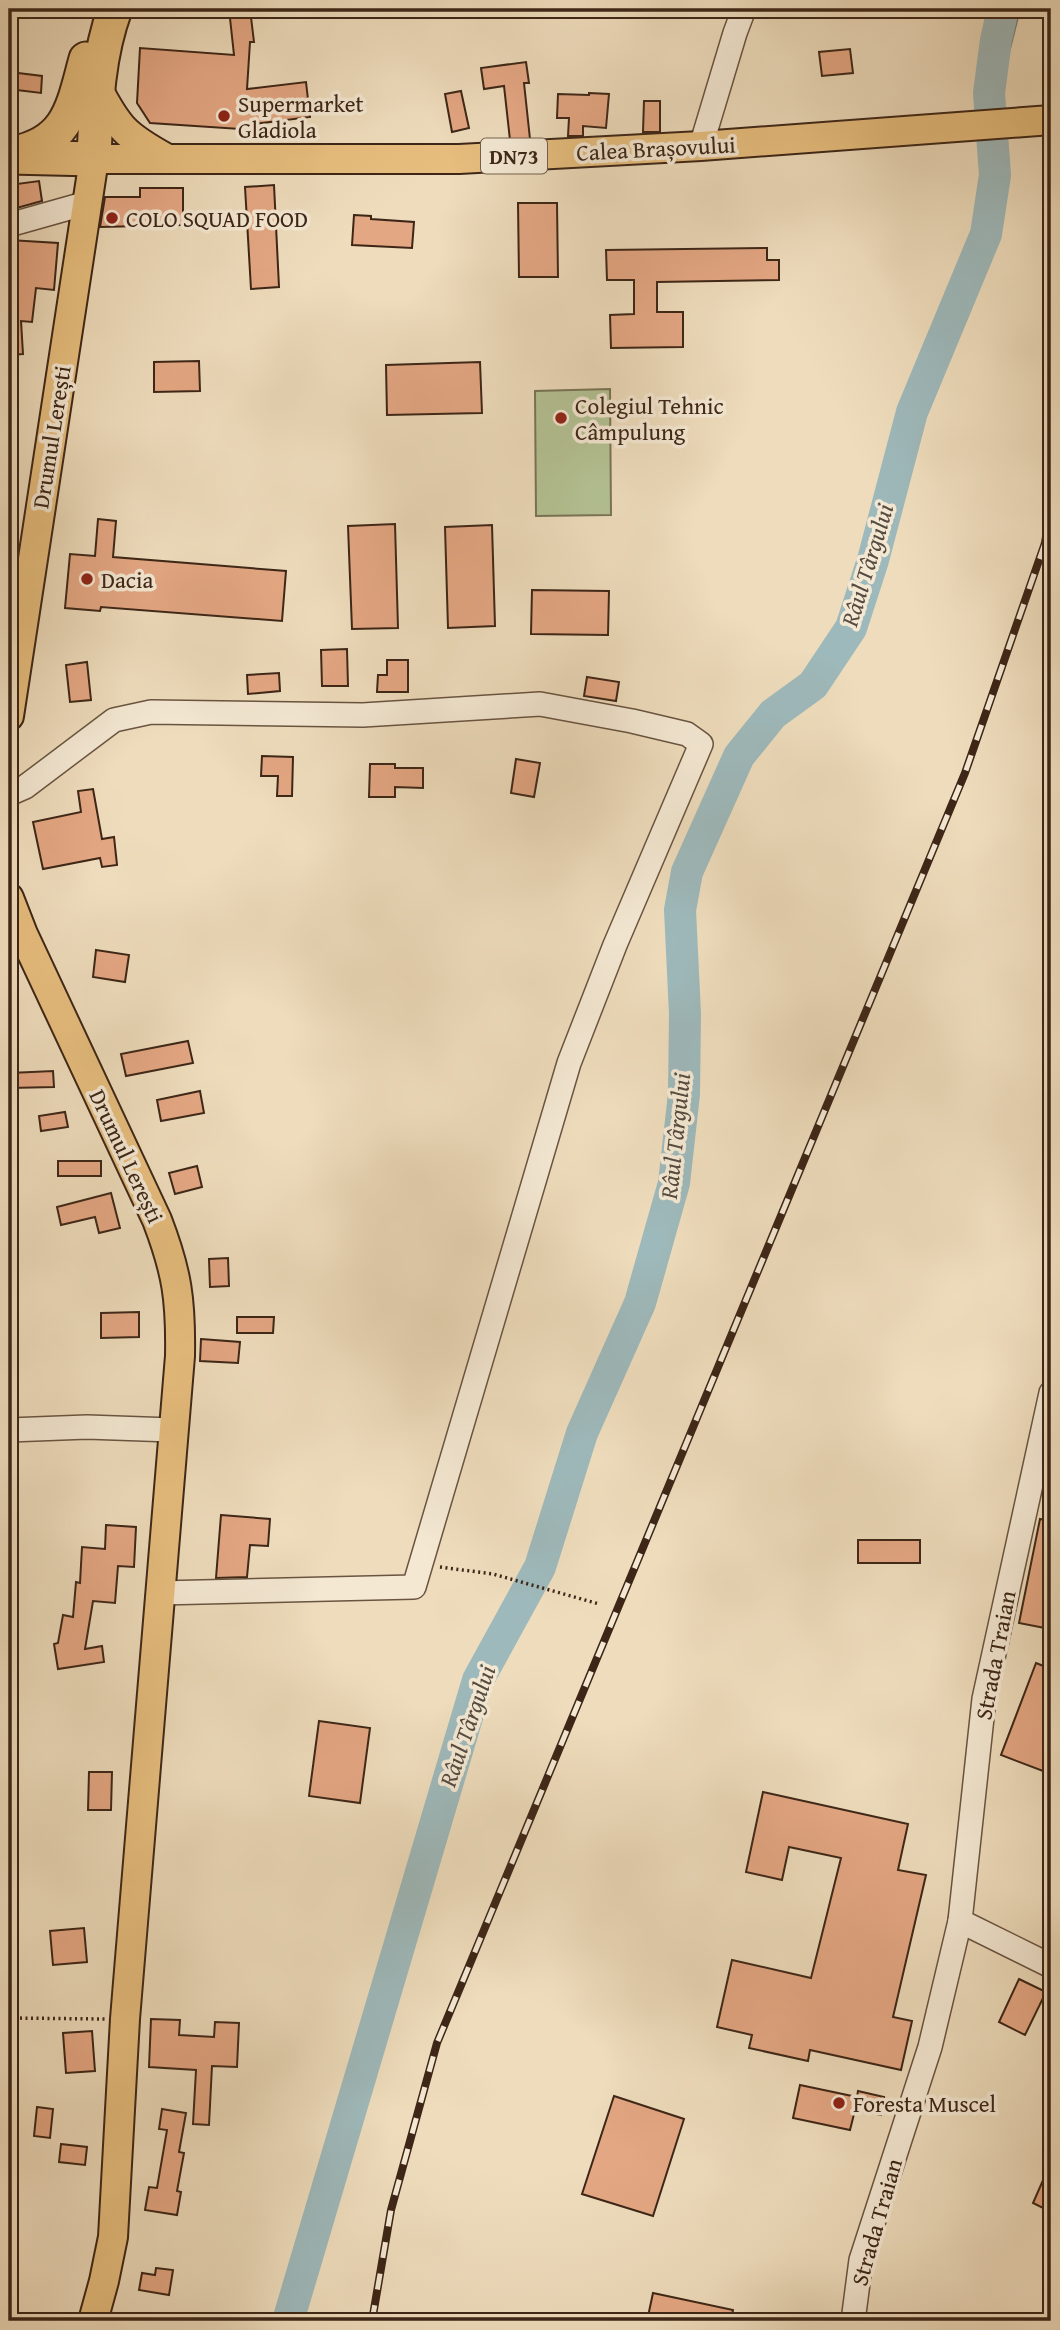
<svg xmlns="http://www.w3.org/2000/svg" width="1060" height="2330" font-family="'Gentium Book Plus',serif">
  <rect width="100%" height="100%" fill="#eedcbc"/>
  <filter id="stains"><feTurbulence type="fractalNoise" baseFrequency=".00286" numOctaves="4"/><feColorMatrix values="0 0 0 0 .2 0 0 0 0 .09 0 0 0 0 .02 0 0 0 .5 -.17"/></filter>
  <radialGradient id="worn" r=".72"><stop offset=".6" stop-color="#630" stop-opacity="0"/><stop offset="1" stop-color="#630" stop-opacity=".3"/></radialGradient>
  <polygon fill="#b4c294" stroke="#787456" stroke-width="2" points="610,389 611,515 536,516 535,391"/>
  <polygon fill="#9eb9bb" stroke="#777e79" stroke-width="2" points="991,9 1020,9 999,92 989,93 979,91"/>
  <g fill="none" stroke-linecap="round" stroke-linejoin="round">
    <polyline stroke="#6e7069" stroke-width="2" points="997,9 988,78 991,82 995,80 1013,9"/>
    <polyline stroke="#9eb9bb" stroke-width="32" points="288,2321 478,1680 540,1567 582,1433 640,1303 674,1183 684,1094 685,1014 680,910 687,872 739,756 773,714 813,685 851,628 873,560 912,412 986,234 995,175 989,93 996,40 1003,9"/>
  </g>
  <g fill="#e4a783" stroke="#3d2617" stroke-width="2">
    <polygon points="229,9 250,9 254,42 250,42 247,89 306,82 310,117 255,124 255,130 150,123 137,103 140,48 234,55"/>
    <polygon points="850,49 853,73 822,76 819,52"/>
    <polygon points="526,62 529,83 524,83 530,139 510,140 504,86 484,89 481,68"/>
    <polygon points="10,72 42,76 41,93 9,89"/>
    <polygon points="461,91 469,128 452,132 445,94"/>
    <polygon points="589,93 609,94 606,128 583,126 583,136 568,136 569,118 557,118 558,94 589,95"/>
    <polygon points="644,101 660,101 660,132 643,132"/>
    <polygon points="39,181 42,201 13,209 9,185"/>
    <polygon points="274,185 279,287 251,289 245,187"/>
    <polygon points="140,188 183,188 183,225 100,227 105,197 140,197"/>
    <polygon points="518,203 557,203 558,277 519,277"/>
    <polygon points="354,215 371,216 371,219 414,222 412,248 352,245"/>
    <polygon points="9,240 58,243 54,290 36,288 32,322 21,321 23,354 9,355"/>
    <polygon points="767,248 767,260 779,260 779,280 657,282 657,312 683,312 683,347 611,348 610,315 634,314 634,280 607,280 606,250"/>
    <polygon points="199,361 200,391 154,392 154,362"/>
    <polygon points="480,362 482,413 387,415 386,365"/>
    <polygon points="98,519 116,521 113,557 286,571 282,621 101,607 100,611 65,608 70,554 95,556"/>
    <polygon points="395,524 398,628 352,629 348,526"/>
    <polygon points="492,525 495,626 448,628 445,527"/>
    <polygon points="532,590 609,591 608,635 531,634"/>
    <polygon points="347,649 348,686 322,686 321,650"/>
    <polygon points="387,660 408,660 408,692 377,692 378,675 387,675"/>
    <polygon points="87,662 91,700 70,702 66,665"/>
    <polygon points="279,673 280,691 248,694 247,675"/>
    <polygon points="587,677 619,682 616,701 584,696"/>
    <polygon points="262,756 293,757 292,796 277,796 278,776 261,776"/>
    <polygon points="516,759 540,763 534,797 511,793"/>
    <polygon points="370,764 395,764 395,768 423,768 423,788 395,787 395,797 369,797"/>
    <polygon points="93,789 102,839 114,837 117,865 102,867 100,858 43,869 33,822 81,812 78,791"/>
    <polygon points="96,950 129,955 125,982 93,977"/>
    <polygon points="188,1041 193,1063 126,1076 121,1054"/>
    <polygon points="53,1071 54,1087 10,1088 10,1073"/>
    <polygon points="200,1091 204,1113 161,1121 157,1100"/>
    <polygon points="65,1112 68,1127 41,1131 39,1116"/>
    <rect x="58" y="1161" width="43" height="15"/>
    <polygon points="197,1166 202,1187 175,1194 169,1173"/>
    <polygon points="111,1193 120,1228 99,1233 95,1217 61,1225 57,1207"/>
    <polygon points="228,1258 229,1286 210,1287 209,1259"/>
    <polygon points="139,1312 139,1337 101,1338 101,1313"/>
    <polygon points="237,1317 274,1317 273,1333 237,1333"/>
    <polygon points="201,1339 240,1342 238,1363 200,1361"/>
    <polygon points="221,1515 270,1519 268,1546 250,1545 247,1577 216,1578"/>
    <polygon points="1040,1519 1051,1521 1050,1629 1019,1623"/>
    <polygon points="106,1525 136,1527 134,1567 118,1566 115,1603 93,1601 85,1649 102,1646 104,1662 58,1669 54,1644 58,1643 63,1615 73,1617 76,1582 80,1583 82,1547 105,1549"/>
    <rect x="858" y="1540" width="62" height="23"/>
    <polygon points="1036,1663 1051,1669 1051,1774 1001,1755"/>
    <polygon points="319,1721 370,1728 360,1803 309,1796"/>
    <polygon points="89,1772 112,1772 111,1810 88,1810"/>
    <polygon points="763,1792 908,1824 898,1870 926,1875 893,2017 912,2021 901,2070 810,2050 808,2061 749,2048 752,2035 717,2027 732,1960 811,1978 841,1858 789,1847 782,1880 746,1872"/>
    <polygon points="84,1928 87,1962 53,1965 50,1931"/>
    <polygon points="1019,1979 1046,1992 1025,2035 999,2022"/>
    <polygon points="151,2019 180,2020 179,2035 214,2037 215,2022 239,2023 237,2067 212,2066 209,2125 193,2124 196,2070 149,2067"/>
    <polygon points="92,2031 95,2071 66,2073 63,2033"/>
    <polygon points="800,2085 857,2097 858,2091 884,2097 881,2115 855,2110 850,2130 793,2118"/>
    <polygon points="614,2096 684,2119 653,2216 582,2194"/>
    <polygon points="37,2107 53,2109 50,2138 34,2136"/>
    <polygon points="162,2109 186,2113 179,2152 184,2153 177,2191 181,2192 177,2215 145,2210 149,2187 157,2188 167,2130 159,2129"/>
    <polygon points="61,2144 87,2147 85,2165 59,2162"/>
    <polygon points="1051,2162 1051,2212 1033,2203"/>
    <polygon points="156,2268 173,2270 169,2295 139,2290 142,2273 155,2275"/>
    <polygon points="653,2293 733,2310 731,2321 647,2321"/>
  </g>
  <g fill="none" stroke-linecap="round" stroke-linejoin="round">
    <defs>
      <g id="minor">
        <polyline points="701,146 735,33 744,9"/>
        <polyline points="9,225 87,203"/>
        <polyline points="9,794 25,787 114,720 151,712 363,715 540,704 632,721 687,734 701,744 615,945 569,1063 414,1587 159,1593"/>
        <polyline points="1051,1393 984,1699 960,1921 1051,1966"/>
        <polyline points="9,1430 87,1427 172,1430"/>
        <polyline points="853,2321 861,2260 930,2047 960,1921"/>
      </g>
      <g id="major">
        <path d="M97 87C118 128 126 136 166 158"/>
        <polyline points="9,716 94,159 459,159 701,146 1051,120"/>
        <path d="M9 898 23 934 157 1220C177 1272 181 1300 180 1356L125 2019 113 2237 104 2281 93 2321"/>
      </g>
      <g id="highway">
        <path d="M15 153C69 142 73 106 86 59"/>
        <path d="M9 157 94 159C96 108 97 58 115 9"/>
      </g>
    </defs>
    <use href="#minor" stroke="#695440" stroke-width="26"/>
    <use href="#major" stroke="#3d2617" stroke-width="32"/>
    <use href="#highway" stroke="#3d2617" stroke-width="37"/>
    <g stroke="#3d2617" stroke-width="3.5" stroke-dasharray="2 3.5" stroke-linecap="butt">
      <polyline points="440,1567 493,1574 599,1604"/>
      <polyline points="9,2018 105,2019"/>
    </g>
    <use href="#minor" stroke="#f4e8d3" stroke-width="23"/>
    <use href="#major" stroke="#e7be7e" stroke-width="28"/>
    <use href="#highway" stroke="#e7be7e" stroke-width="33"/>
    <defs>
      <polyline id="rail" points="372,2321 391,2210 437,2043 965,773 1045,543 1051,506"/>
    </defs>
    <use href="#rail" stroke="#3d2617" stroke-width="8"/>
    <use href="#rail" stroke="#f4e8d3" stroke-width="5" stroke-dasharray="16" stroke-linecap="butt"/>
  </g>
  <g fill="#8f2418" stroke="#f4e8d3" stroke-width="2.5">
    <circle cx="224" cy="116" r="7"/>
    <circle cx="112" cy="218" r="7"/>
    <circle cx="561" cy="418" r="7"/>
    <circle cx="87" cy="579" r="7"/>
    <circle cx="839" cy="2103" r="7"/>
  </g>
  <g text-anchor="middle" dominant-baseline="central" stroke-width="7" stroke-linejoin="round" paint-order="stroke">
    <rect fill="#f4e8d3" stroke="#74604f" stroke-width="2" x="481" y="138.5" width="66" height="35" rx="5"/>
    <g font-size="21" font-weight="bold" fill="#3d2617">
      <text x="514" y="156">DN73</text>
    </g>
    <g font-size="23" fill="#3d2617" stroke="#f4e8d3" text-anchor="start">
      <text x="238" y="103">Supermarket<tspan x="238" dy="26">Gladiola</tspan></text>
      <text x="126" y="218">COLO SQUAD FOOD</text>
      <text x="575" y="405">Colegiul Tehnic<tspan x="575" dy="26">Câmpulung</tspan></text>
      <text x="101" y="579">Dacia</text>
      <text x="853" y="2103">Foresta Muscel</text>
    </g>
    <g font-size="23" fill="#3d2617" stroke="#f4e8d3">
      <text transform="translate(656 148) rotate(-3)">Calea Brașovului</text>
      <text transform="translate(51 437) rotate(-81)">Drumul Lerești</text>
      <text transform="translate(127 1156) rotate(65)">Drumul Lerești</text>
      <text transform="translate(995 1655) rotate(-79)">Strada Traian</text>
      <text transform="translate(876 2222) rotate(-74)">Strada Traian</text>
    </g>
    <g font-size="24" font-style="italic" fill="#554b40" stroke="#f4e8d3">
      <text transform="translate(867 565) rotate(-73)">Râul Târgului</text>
      <text transform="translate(675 1136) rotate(-84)">Râul Târgului</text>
      <text transform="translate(467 1726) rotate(-71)">Râul Târgului</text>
    </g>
  </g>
  <rect width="1060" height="2330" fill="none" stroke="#eedcbc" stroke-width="35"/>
  <rect x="10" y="10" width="1039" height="2309" fill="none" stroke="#3d2617" stroke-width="3.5"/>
  <rect x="18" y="18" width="1025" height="2295" fill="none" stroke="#3d2617" stroke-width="2"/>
  <rect width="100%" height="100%" filter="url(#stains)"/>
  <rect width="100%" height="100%" fill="url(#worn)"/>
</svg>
